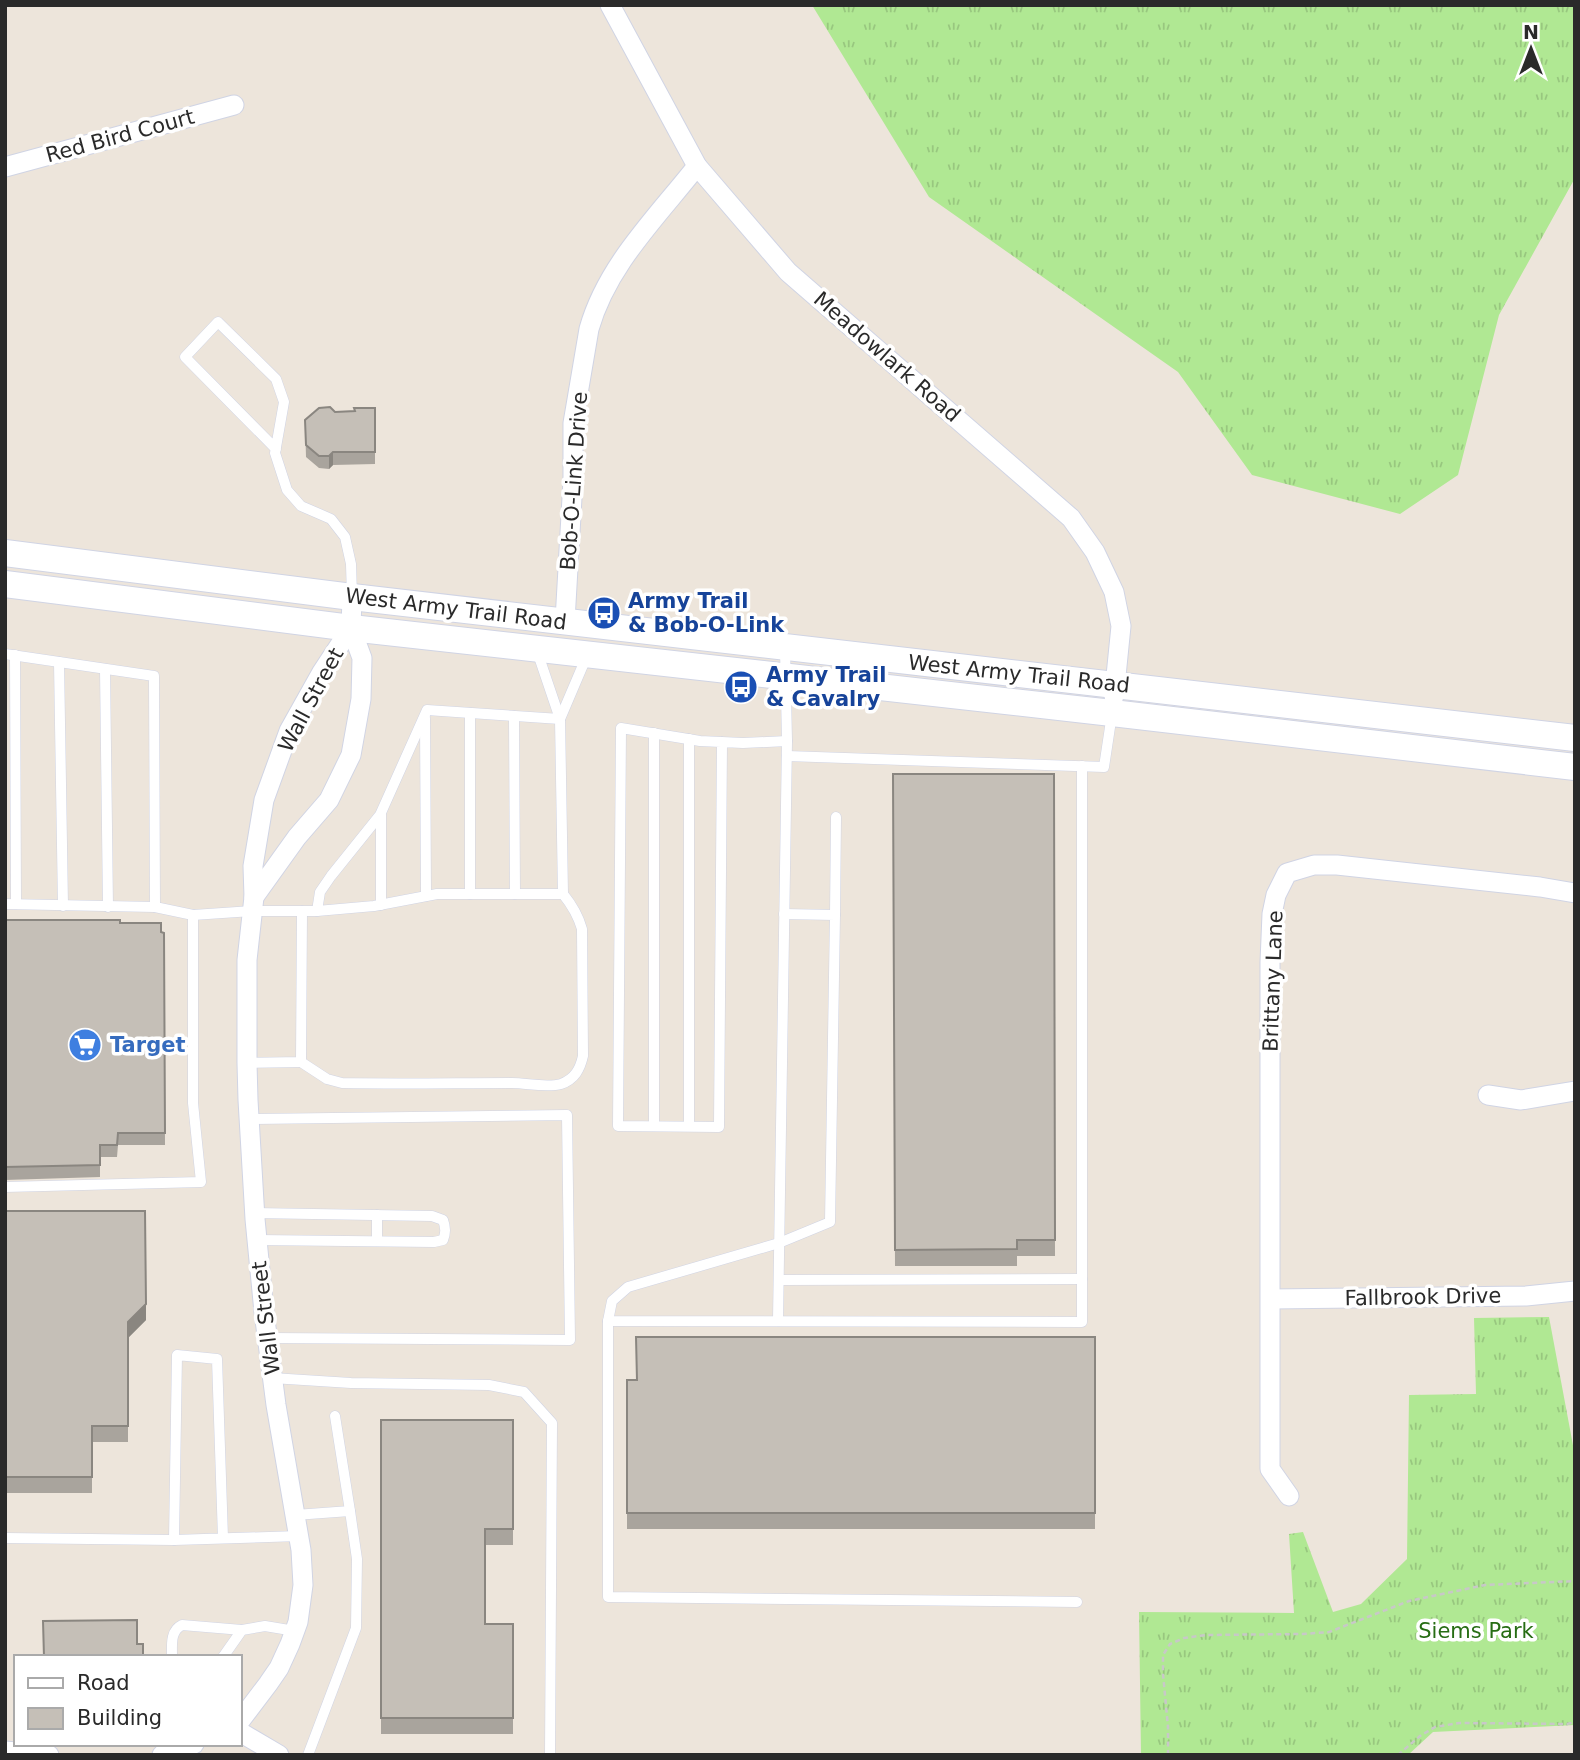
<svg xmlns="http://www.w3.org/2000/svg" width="1580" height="1760" font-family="'DejaVu Sans',sans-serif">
  <defs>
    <pattern id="grass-tufts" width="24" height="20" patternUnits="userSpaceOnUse" patternTransform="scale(1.75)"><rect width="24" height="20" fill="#b0e893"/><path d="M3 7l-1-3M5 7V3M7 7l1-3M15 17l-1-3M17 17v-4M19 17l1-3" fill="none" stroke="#98c77f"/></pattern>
  </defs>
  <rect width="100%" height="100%" fill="#ede5db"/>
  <g fill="url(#grass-tufts)">
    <polygon points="812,5 1575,5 1575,178 1499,315 1458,475 1400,514 1252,475 1178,372 929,197"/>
    <polygon points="1549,1317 1575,1456 1575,1725 1433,1732 1408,1755 1141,1755 1139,1612 1294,1613 1289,1534 1303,1532 1333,1612 1361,1604 1407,1559 1409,1395 1476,1394 1474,1318"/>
  </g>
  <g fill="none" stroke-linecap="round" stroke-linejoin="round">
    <defs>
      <g id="lane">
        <polyline points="276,449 185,357 218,322 276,379 284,402 275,453 287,490 301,506 331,519 345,537 351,564 352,596"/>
        <polyline points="537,651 560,719 563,894 437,894 374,906 317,911 320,892 331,876 380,815 427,710 560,719"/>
        <polyline points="5,654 154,676 155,907 193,915"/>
        <polyline points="15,655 16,904"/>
        <polyline points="59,662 63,906"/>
        <polyline points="105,669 108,907"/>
        <polyline points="470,713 470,894"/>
        <polyline points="514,716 515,894"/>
        <polyline points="425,718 426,896"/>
        <polyline points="560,719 586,658"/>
        <polyline points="689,739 689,1126"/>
        <polyline points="722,742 719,1127 618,1126 621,728 700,741 743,743 787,741"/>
        <polyline points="787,756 1104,767 1112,714"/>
        <polyline points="381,815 381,905"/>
        <polyline points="5,904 155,907"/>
        <polyline points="784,914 835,915 830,1222 779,1243 628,1287 612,1301 608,1321 1082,1322 1082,766"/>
        <polyline points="835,915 836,817"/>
        <path d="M301 1062 327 1079 342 1083C399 1084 455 1083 512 1083 527 1083 546 1088 561 1084 575 1079 580 1069 583 1056L582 929C578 915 572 905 563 894"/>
        <polyline points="247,1063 301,1062 302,911"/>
        <polyline points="249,1119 567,1115 570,1340 267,1338"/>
        <polyline points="654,1126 654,733"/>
        <polyline points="5,1187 201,1182 193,1103 193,915 252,911 317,911"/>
        <path d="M254 1213 432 1216 443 1220C446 1228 446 1233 443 1240L434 1242 257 1240"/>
        <polyline points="377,1215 377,1241"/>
        <polyline points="779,1280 1082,1279"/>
        <polyline points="608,1321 608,1597 1077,1602"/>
        <polyline points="778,1321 787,741 785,648"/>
        <polyline points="272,1378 351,1383 489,1385 524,1392 552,1423 550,1755"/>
        <polyline points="295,1515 350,1511 335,1416"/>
        <polyline points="5,1538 174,1540"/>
        <polyline points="223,1538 217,1359 177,1355 174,1540 299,1536"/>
        <path d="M172 1657C172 1645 170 1631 182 1625L242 1630"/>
        <polyline points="223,1657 242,1630 265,1626 295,1631"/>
        <polyline points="308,1755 356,1628 357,1559 350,1511"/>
      </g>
      <g id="street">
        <polyline points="610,5 697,166 788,272 1071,518 1095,552 1114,592 1121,626 1114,696"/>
        <polyline points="5,167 234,105"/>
        <path d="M565 621 573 480V423L589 329C607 265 657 217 697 166"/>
        <polyline points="254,897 297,837 329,800 351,755 361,699 362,658 351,628 352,597"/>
        <polyline points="1488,1095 1521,1100 1575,1091"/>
        <polyline points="1271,1299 1526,1296 1575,1291"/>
        <polyline points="1289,1496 1270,1469 1270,962 1272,914 1276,895 1287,873 1314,865 1337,865 1540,887 1575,893"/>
        <polyline points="240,1721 268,1684 279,1668 290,1644 298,1622 303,1585 301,1550 276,1405 264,1312 255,1219 248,1100 247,1063 247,960 254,897 253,866 264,800 289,731 322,672 351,628"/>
        <polyline points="240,1732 279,1755"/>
        <polyline points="5,1751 49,1755"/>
        <polyline points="162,1755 174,1752 194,1744"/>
      </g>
      <g id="secondary">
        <polyline points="5,553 352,597 1575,738"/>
        <polyline points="5,584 351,628 1112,713 1575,767"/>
      </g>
    </defs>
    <use href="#lane" stroke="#d0d4e4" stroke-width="11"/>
    <use href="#street" stroke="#d0d4e4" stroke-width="21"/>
    <use href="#secondary" stroke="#d0d4e4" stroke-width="28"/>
    <g stroke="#c8c8c8" stroke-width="2.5" stroke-dasharray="5 3.5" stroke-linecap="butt">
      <polyline points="1168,1755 1168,1727 1163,1674 1163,1655 1170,1644 1184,1638 1206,1635 1302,1634 1329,1632 1409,1601 1485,1585 1575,1581"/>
      <polyline points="1398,1755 1420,1736 1435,1727 1459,1723 1567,1724 1575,1722"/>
    </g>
    <use href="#lane" stroke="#fff" stroke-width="10"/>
    <use href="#street" stroke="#fff" stroke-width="19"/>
    <use href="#secondary" stroke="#fff" stroke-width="26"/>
  </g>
  <g fill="#a9a49d">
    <polygon points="375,408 375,464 333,465 329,469 319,468 306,457 305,420 335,412 354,411"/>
    <polygon points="893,774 1054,774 1055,1256 1017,1256 1017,1266 895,1266"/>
    <polygon points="5,920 120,923 164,933 165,1145 118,1145 117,1157 100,1157 100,1177 5,1180"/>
    <polygon points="5,1211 146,1320 128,1338 128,1442 92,1442 92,1493 5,1493"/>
    <polygon points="1095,1337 1095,1529 627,1529 627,1380 636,1380"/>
    <polygon points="381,1420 513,1420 513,1545 485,1545 485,1624 513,1624 513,1734 381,1734"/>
  </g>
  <g fill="#8a8680">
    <polygon points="333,452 333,465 329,469 329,456"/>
    <polygon points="146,1304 146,1320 128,1338 128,1322"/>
  </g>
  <g fill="#c5bfb7" stroke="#8a8680" stroke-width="2">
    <polygon points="330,407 335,412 355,411 354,408 375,408 375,452 333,452 329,456 319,456 306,445 305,420 319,408"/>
    <polygon points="893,774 1054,774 1055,1240 1017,1240 1017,1249 895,1250"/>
    <polygon points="5,920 120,920 120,923 161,923 161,932 164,933 165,1133 118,1133 117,1145 100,1145 100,1165 5,1167"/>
    <polygon points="5,1211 145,1211 146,1304 128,1322 128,1426 92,1426 92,1477 5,1477"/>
    <polygon points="636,1337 1095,1337 1095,1513 627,1513 627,1380 637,1380"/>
    <polygon points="381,1420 513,1420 513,1529 485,1529 485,1624 513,1624 513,1718 381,1718"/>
    <polygon points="137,1620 137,1644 143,1644 143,1657 44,1657 43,1621"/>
  </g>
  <defs>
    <symbol id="bus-disc" viewBox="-11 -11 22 22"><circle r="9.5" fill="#1a4fb4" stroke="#fff"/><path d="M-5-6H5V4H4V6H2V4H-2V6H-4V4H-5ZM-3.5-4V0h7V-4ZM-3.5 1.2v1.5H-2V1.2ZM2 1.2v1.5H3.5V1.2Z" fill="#fff"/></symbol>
    <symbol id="supermarket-disc" viewBox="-11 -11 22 22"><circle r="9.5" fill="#3f7fe0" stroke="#fff"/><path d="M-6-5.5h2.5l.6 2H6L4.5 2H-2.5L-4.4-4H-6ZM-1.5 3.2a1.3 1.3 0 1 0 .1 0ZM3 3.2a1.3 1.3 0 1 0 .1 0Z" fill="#fff"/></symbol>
  </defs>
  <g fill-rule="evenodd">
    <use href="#bus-disc" x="585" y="594" width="38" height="38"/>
    <use href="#bus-disc" x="722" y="668" width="38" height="38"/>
    <use href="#supermarket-disc" x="66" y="1026" width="38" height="38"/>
  </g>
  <g text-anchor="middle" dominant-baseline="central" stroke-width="7" stroke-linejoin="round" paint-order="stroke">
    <g font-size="21" fill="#2a2a2a" stroke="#fff">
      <text transform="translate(120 136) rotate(-15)">Red Bird Court</text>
      <text transform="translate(887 357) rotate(41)">Meadowlark Road</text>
      <text transform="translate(574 481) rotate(-86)">Bob-O-Link Drive</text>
      <text transform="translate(456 609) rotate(7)">West Army Trail Road</text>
      <text transform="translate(1019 674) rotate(6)">West Army Trail Road</text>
      <text transform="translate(311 700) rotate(-62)">Wall Street</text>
      <text transform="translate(1273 981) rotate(-88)">Brittany Lane</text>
      <text transform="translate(1423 1297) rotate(-1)">Fallbrook Drive</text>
      <text transform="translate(266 1318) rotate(-97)">Wall Street</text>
    </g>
    <g font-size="21" font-weight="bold" fill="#164399" stroke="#fff" text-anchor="start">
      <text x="628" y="601">Army Trail<tspan x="628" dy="24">&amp; Bob-O-Link</tspan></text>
      <text x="766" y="675">Army Trail<tspan x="766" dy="24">&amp; Cavalry</tspan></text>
    </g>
    <g font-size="21" font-weight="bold" fill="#366cbe" stroke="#fff" text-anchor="start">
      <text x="110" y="1045">Target</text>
    </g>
    <g font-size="21" fill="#276d14" stroke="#fff">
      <text x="1476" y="1631">Siems Park</text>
    </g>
  </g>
  <rect width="1580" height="1760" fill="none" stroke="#2a2a2a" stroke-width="14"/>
  <rect x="14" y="1655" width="228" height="91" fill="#ffffff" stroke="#aaaaaa" stroke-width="2"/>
  <rect x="28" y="1678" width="35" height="10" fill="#ffffff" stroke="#aaaaaa" stroke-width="2"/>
  <text x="77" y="1690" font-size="21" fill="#2a2a2a">Road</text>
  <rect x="28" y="1708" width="35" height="21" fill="#c5bfb7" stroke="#aaaaaa" stroke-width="2"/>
  <text x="77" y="1725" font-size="21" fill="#2a2a2a">Building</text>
  <g transform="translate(1531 49)" stroke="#ffffff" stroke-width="5" paint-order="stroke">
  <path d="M0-5L12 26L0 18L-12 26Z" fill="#2a2a2a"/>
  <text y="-10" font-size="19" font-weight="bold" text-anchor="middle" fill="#2a2a2a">N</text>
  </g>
</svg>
